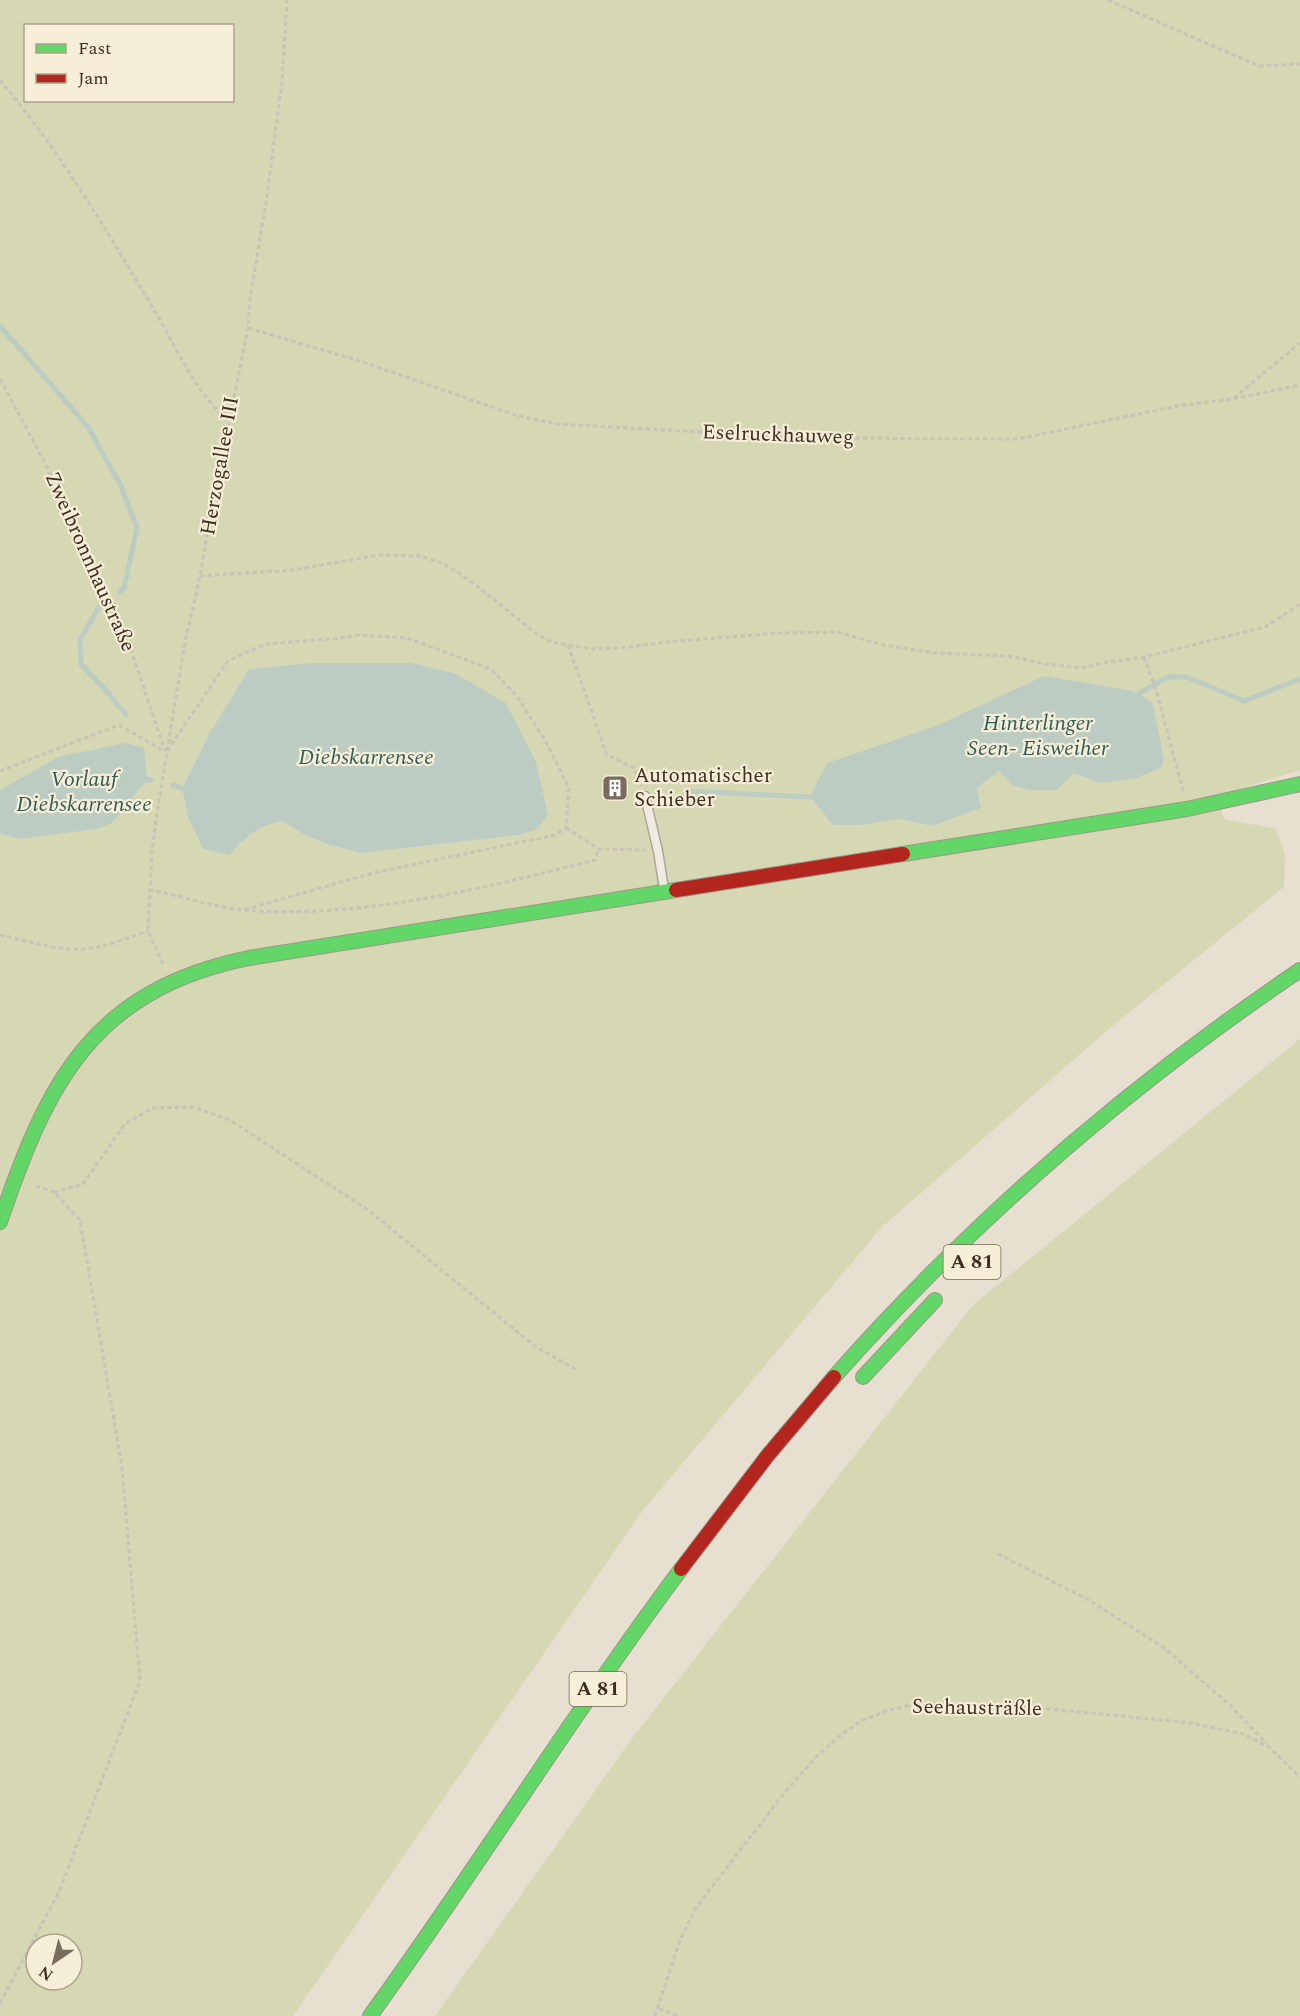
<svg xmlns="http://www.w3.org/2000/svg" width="1300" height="2016" font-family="Spectral,serif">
  <rect width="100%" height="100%" fill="#e7e0d1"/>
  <g fill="#d6d7b3" fill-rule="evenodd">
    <path d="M0 0H1300V770L1217 796 1224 819 1276 829 1285 854 1284 887 1110 1028 882 1227 643 1510 293 2016H0V834L20 839 97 829 16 783 0 790ZM26 26H232V100H26ZM311 663H412L454 673 519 835 361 853 327 844 305 835 282 821 265 825 244 838 203 849 188 817 182 787 209 734 249 669ZM1133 691 1152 702 1098 783 1074 773 999 771 977 788 981 808 932 826 900 819 827 763 936 726ZM36 1944H72V1980H36Z"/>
    <polygon points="1300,1039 1300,2016 435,2016 633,1737 973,1305"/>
  </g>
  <g fill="#bcccc2">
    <path d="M311 663H412L454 673 506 703 536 762 548 815 537 829 519 835 361 853 327 844 305 835 282 821C258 826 245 837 229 855L203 849 188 817 182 788 209 734 249 669Z"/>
    <polygon points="1044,676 1133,691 1152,702 1164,759 1161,768 1133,779 1098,783 1074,773 1057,790 1032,790 1014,786 999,771 977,788 981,808 932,826 900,819 860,825 833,825 810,797 827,763 936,726"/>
    <polygon points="126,743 144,748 147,780 112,823 97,829 20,839 0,834 0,790 58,757"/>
  </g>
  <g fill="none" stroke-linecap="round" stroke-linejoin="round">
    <g stroke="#bcccc2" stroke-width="5">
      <polyline points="0,326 88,427 121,486 137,528 124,588 119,592"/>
      <polyline points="99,607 80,640 81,664 109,694 126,715"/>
      <polyline points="1138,694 1168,677 1187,677 1244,701 1300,679"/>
      <polyline points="147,780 151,780"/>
      <polyline points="173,785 182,788"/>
      <polyline points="686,791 810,797"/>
    </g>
  </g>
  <polygon fill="#cbbfb2" stroke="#a89c90" stroke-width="1.5" points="624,777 627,797 606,800 603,780"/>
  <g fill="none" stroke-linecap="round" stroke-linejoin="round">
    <defs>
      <polyline id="lane" points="645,796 658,851 664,889"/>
      <g id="fast">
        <polyline points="903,854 1187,809 1300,784"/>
        <path d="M0 1222C47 1083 92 990 249 958L676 890"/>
        <path d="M834 1377C972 1221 1128 1086 1300 970"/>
        <polyline points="863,1377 935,1300"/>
        <path d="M370 2016C477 1869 572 1715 681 1569"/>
      </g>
      <g id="jam">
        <polyline points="676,890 903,854"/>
        <polyline points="681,1569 768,1455 834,1377"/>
      </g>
    </defs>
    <use href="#lane" stroke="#ada599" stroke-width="11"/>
    <use href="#fast" stroke="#9c958a" stroke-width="16"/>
    <use href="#jam" stroke="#9c958a" stroke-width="16"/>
    <g stroke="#c8c2b9" stroke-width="3" stroke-dasharray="4.5 3" stroke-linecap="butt">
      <polyline points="1108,0 1259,66 1300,64"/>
      <path d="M0 80C58 149 104 226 150 303 174 342 193 390 228 420"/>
      <polyline points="248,328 360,361 518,416 557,424 814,438 1018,439 1177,406 1233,399 1300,385"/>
      <polyline points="0,379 43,459 128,641 165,751"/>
      <polyline points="1234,398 1300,343"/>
      <polyline points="200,576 293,570 379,555 419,556 442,563 457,572 477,586 538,635 552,642 568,645 593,649 620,648 667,642 780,633 837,632 883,645 935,653 1009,656 1045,664 1082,668 1102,663 1144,657 1265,627 1300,604"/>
      <polyline points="568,645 607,755 634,768 641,786"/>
      <polyline points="1144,657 1157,693 1183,791"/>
      <polyline points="167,751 228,661 265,644 339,638 359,635 407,638 491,669 517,696 547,744 569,788 566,828 555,835 373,873 243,910"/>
      <polyline points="0,771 119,725 164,751"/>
      <polyline points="566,828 599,849 645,850"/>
      <path d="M149 890C181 895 211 907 243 910 363 919 480 889 595 860L599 849"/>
      <path d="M0 935C25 940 53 950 80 949 102 949 127 938 148 931"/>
      <polyline points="163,964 148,931 152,851 157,813 185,642 200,576 214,496 248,328 250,299 266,202 282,82 287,0"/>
      <polyline points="54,1192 82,1185 125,1124 152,1108 192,1107 230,1120 368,1210 536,1347 577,1370"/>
      <polyline points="998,1554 1087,1599 1163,1647 1231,1706 1266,1743"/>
      <polyline points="0,2003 59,1892 140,1681 122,1467 80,1220 54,1192 33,1185"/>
      <polyline points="659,2009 679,2016"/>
      <polyline points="655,2016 680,1940 697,1906 786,1791 816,1757 837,1738 861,1721 886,1711 915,1704 1007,1705 1192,1723 1243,1734 1269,1747 1300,1777"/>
    </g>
    <use href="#lane" stroke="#efebe3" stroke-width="8"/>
    <use href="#fast" stroke="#63d668" stroke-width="14"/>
    <use href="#jam" stroke="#b3261e" stroke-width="14"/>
  </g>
  <defs>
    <symbol id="building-square" viewBox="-11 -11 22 22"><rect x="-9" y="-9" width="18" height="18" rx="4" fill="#786c5e" stroke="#f7eed8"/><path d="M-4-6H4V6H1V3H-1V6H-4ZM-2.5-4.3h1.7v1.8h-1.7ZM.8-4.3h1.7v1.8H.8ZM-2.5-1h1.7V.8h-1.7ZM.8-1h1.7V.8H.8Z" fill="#fff"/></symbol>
  </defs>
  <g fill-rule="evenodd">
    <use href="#building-square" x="600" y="773" width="30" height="30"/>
  </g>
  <g text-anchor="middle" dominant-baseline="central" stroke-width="4.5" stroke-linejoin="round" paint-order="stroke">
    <g fill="#f7eed8" stroke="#756857" stroke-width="1.5">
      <rect x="943.5" y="1245" width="57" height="34" rx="4.5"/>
      <rect x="569.5" y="1672" width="57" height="34" rx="4.5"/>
    </g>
    <g font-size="20" font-weight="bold" fill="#3d2e20">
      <text x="972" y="1262">A 81</text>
      <text x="598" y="1689">A 81</text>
    </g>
    <g font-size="21" fill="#3d2e20" stroke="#f7eed8">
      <text transform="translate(778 435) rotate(2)">Eselruckhauweg</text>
      <text transform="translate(220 466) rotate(-80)">Herzogallee III</text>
      <text transform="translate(90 562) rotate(66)">Zweibronnhaustraße</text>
      <text transform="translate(977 1708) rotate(1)">Seehausträßle</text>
    </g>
    <g font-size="21" fill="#3d2e20" stroke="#f7eed8" text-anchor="start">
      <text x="634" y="776">Automatischer<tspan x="634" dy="24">Schieber</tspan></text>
    </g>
    <g font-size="22" font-style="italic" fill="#2f5d5a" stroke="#f7eed8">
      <text x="1038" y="723">Hinterlinger<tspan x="1038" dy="25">Seen- Eisweiher</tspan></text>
      <text x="366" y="757">Diebskarrensee</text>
      <text x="84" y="779">Vorlauf<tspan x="84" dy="25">Diebskarrensee</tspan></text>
    </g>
  </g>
  <rect x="24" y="24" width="210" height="78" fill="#f7eed8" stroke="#ada18e" stroke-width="1.5"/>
  <rect x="36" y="44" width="30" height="9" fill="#63d668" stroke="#ada18e" stroke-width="1.5"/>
  <text x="78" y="54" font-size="18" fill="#3d2e20">Fast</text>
  <rect x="36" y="74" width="30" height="9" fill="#b3261e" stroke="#ada18e" stroke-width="1.5"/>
  <text x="78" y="84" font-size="18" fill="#3d2e20">Jam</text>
  <g transform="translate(54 1962) rotate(215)"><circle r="28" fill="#f7eed8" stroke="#ada18e" stroke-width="1.5"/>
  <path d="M0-4.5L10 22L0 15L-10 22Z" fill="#786c5e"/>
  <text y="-9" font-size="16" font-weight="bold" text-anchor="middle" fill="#3d2e20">N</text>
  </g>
</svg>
